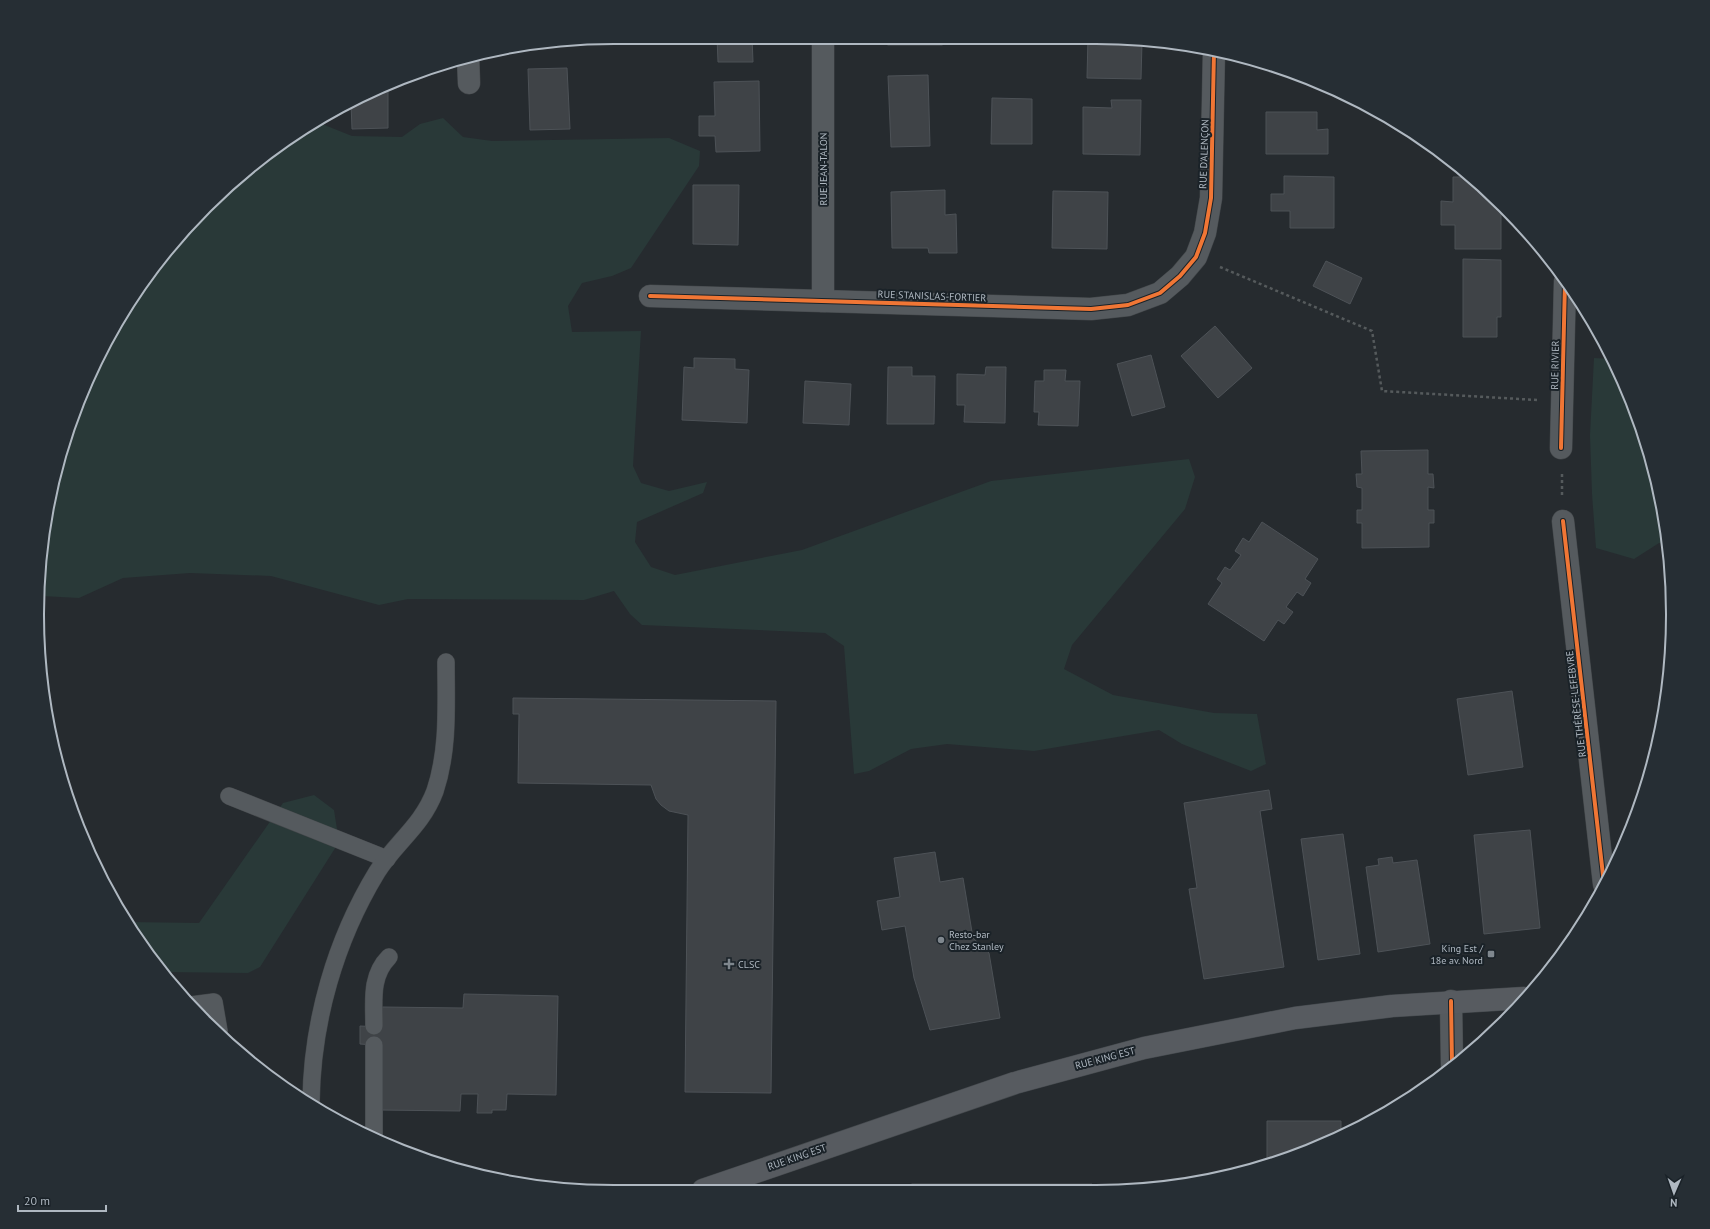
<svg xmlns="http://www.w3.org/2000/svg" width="1710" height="1229" font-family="'PT Sans',sans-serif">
  <rect width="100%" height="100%" fill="#262b2f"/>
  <g fill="#293938">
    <polygon points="443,118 463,137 492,141 669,138 700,151 699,166 631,268 612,276 582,283 568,306 572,332 641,331 633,466 641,483 669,491 707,482 703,493 637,522 635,542 651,567 675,575 802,550 991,481 1189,459 1195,477 1185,509 1072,645 1064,669 1113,695 1214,713 1257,714 1266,764 1251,771 1182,744 1159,730 1034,751 947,744 911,749 869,771 854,774 844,646 825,633 642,625 630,614 614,591 584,600 408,599 379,605 271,576 190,573 123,578 79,598 42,596 42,539 68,429 96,359 180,234 294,134 317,122 352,136 402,137 420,124"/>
    <polygon points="1594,358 1611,359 1642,429 1668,539 1668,543 1659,543 1634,559 1596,548 1592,494 1590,435"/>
    <polygon points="42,654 47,660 53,732 42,690"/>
    <polygon points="314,795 334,810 339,842 260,967 248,973 164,972 127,922 199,923 283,803"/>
  </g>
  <g fill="#3f4347" stroke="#4d5257">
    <polygon points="717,37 752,37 753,62 718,62"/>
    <rect x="888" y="37" width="54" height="8"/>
    <polygon points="1088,37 1142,42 1141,79 1087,78"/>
    <polygon points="1269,67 1288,72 1269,72"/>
    <polygon points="567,68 570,129 530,130 528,69"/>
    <polygon points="928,75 930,146 891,147 888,76"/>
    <polygon points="759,81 760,151 716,152 715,136 699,136 699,116 715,116 714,82"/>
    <polygon points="388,84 388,128 352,129 351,103"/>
    <polygon points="992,98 1032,99 1032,144 991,144"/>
    <polygon points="1111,100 1141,100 1140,155 1083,154 1083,107 1112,108"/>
    <polygon points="1266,112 1317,112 1317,130 1328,129 1328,154 1266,154"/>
    <polygon points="1284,176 1334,177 1334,228 1290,228 1290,211 1271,211 1271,194 1284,194"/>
    <polygon points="1453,177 1472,177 1490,194 1490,201 1497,201 1501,205 1501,249 1455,249 1455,225 1441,225 1441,201 1453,202"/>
    <polygon points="693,185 739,185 738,245 693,244"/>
    <polygon points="945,190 945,215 956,214 957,253 929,253 928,248 892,248 891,192"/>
    <polygon points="1053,191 1108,192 1107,249 1052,248"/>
    <polygon points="1463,259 1501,260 1501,317 1497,317 1497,337 1463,337"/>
    <polygon points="1326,261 1362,278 1350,304 1313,286"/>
    <polygon points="1215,326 1252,368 1218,398 1181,356"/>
    <polygon points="1151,355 1165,407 1132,416 1117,364"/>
    <polygon points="694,358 735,359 735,369 749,370 747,423 682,420 684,367 694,368"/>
    <polygon points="888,367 912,367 912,376 935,376 934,424 887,424"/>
    <polygon points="986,367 1006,367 1005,423 964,422 965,405 957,405 957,374 985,375"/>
    <polygon points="1044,370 1066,370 1065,381 1080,381 1078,426 1038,425 1039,412 1034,412 1035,381 1044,381"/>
    <polygon points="805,381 851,384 849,425 803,423"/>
    <polygon points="1428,450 1428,474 1433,474 1434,488 1428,487 1428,510 1434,510 1434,523 1429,523 1429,547 1362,548 1362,523 1357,523 1357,510 1362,510 1362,488 1357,487 1356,474 1362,474 1361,451"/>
    <polygon points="1262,522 1318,559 1305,579 1311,583 1303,596 1297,592 1286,607 1293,612 1284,624 1278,620 1264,641 1208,604 1222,583 1217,579 1225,567 1230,570 1241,555 1235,551 1243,538 1249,542"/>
    <polygon points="1512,691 1523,767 1468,775 1457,699"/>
    <polygon points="513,698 776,701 771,1093 685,1092 688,815 669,811 661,805 656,799 651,785 518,783 519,714 513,714"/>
    <polygon points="1269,790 1272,809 1260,811 1284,967 1204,979 1189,889 1197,888 1184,803"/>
    <polygon points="1530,830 1540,928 1484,934 1474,835"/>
    <polygon points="1343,834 1360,954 1318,960 1301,839"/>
    <polygon points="935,852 940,882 963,878 973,938 989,953 1000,1018 930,1030 914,978 905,926 882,930 877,901 900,897 894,858"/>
    <polygon points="1392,857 1393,863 1417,860 1430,944 1378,952 1366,867 1379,865 1378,859"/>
    <polygon points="464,994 558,996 556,1095 507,1094 506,1110 492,1110 492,1113 477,1113 478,1094 461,1094 460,1111 380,1110 374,1045 360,1044 360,1026 381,1027 382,1007 463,1008"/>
    <polygon points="1267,1121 1341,1121 1341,1137 1281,1161 1267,1165"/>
    <polygon points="912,1184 1092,1184 1092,1188 902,1189"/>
  </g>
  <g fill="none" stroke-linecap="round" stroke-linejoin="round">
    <defs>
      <g id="lane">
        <polyline points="229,796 387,859"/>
        <polyline points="191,1005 214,1002 219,1031"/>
        <path d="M374 1026C374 1001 370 976 389 957"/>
        <path d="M311 1102C312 1022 335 941 377 872 396 842 422 826 435 791 449 749 446 705 446 662"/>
        <polyline points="374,1138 374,1045"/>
      </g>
      <g id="street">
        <polyline points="468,56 469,83"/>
        <polyline points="650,296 1091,309 1128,305 1160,293 1180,276 1196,257 1205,233 1211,198 1214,50"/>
        <polyline points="823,301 823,37"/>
        <polyline points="1561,448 1565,282"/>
        <polyline points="1563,521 1604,884"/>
        <polyline points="1451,1001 1452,1065"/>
      </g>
      <polyline id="primary" points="703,1190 1015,1083 1144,1048 1295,1018 1392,1006 1524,998"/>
    </defs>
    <use href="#lane" stroke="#43474a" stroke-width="18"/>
    <use href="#street" stroke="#43474a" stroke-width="23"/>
    <use href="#primary" stroke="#43484c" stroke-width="23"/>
    <g stroke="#555a5c" stroke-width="2.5" stroke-dasharray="3 3" stroke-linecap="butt">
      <polyline points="1220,267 1372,331 1382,391 1537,400"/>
      <polyline points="1562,474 1562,495"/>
    </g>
    <use href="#lane" stroke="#555a5e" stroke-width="17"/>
    <use href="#street" stroke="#555a5e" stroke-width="22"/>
    <use href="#primary" stroke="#575b60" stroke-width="22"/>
    <defs>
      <g id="cycleway">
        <polyline points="650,296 1091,309 1128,305 1160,293 1180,276 1196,257 1205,233 1211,198 1214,50"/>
        <polyline points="1561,448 1565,282"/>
        <polyline points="1563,521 1604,884"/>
        <polyline points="1451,1001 1452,1065"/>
      </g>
    </defs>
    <use href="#cycleway" stroke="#1a2228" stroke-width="6"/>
    <use href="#cycleway" stroke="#f07635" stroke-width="4"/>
  </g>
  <g fill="#7f878e" stroke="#1a2228" stroke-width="1.5">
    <circle cx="941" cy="940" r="4"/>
    <rect x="1487" y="950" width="8" height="8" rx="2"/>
    <path d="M727 958h4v4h4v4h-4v4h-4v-4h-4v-4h4z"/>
  </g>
  <g text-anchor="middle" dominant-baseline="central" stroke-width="4" stroke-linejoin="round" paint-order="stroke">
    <g font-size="10" fill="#afb8c1" stroke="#1a2228">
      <text transform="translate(1204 154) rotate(-88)">RUE D'ALENÇON</text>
      <text transform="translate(823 169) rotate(-90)">RUE JEAN-TALON</text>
      <text transform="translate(932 296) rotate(2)">RUE STANISLAS-FORTIER</text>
      <text transform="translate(1555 365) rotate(-89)">RUE RIVIER</text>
      <text transform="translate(1576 704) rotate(-97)">RUE THÉRÈSE-LEFEBVRE</text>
      <text transform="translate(1105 1058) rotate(-15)">RUE KING EST</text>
      <text transform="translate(797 1157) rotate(-19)">RUE KING EST</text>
    </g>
    <g font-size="10" fill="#afb8c1" stroke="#1a2228" text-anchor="start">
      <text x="949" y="934">Resto-bar<tspan x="949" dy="12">Chez Stanley</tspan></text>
      <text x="1483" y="948" text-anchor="end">King Est /<tspan x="1483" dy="12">18e av. Nord</tspan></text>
      <text x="738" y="964">CLSC</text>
    </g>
  </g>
  <path d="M0 0H1710V1229H0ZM614 44H1096A570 570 0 0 1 1666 614V615A570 570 0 0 1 1096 1185H614A570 570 0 0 1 44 615V614A570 570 0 0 1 614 44Z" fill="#262e34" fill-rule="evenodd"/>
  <path fill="none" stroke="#afb8c1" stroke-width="2" d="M614 44H1096A570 570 0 0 1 1666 614V615A570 570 0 0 1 1096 1185H614A570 570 0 0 1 44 615V614A570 570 0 0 1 614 44Z"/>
  <g transform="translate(1674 1193) rotate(182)" stroke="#1a2228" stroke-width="3" paint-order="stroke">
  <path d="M0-3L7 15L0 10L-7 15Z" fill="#afb8c1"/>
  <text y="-6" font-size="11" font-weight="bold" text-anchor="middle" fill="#afb8c1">N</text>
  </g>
  <path d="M18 1205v6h88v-6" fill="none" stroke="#afb8c1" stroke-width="2"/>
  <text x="24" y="1205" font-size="12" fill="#afb8c1" stroke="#1a2228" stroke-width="3" paint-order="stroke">20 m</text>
</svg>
